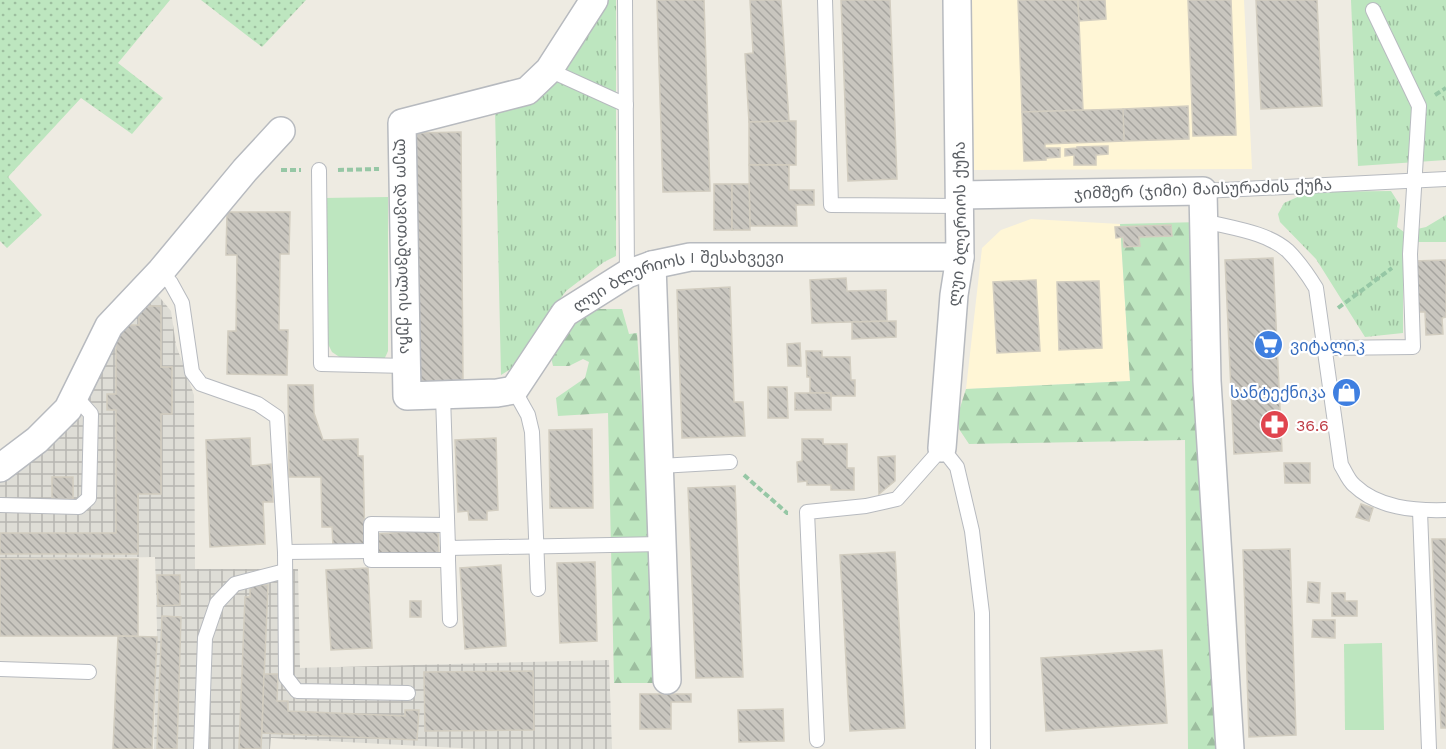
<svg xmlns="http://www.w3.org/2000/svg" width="1446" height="749" font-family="'Work Sans','Noto Sans Georgian',sans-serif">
  <defs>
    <pattern id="industrial-grid" width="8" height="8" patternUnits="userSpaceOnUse" patternTransform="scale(1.5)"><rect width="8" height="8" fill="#deddd6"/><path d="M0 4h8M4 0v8" fill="none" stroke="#b7b6b1"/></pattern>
    <pattern id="grass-tufts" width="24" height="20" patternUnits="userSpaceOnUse" patternTransform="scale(1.5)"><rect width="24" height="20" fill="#bde6bf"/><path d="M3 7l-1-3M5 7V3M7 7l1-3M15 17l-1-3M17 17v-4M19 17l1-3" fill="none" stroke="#9dbe9f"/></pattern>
    <pattern id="forest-firs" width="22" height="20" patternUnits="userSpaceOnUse" patternTransform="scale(1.5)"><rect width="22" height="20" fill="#bde6bf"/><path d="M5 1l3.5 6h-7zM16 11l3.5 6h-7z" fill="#9dbe9f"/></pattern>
    <pattern id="garden-dots" width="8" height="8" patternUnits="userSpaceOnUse" patternTransform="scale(1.5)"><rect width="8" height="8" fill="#bde6bf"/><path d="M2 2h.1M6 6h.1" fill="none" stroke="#9dbe9f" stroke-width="1.8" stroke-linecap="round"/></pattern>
    <pattern id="building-back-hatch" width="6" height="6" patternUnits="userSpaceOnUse" patternTransform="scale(1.5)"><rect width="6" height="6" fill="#c9c6bf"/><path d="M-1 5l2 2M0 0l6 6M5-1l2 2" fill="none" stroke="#a6a49f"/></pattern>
  </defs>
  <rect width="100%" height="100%" fill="#eeebe2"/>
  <g fill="#fff6d6">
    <polygon points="971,0 1244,0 1252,169 974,170"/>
    <polygon points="1031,219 1120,224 1130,381 966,389 982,248 1001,230"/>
  </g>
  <polygon fill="url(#industrial-grid)" points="152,288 171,311 176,345 194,395 195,569 298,569 300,668 609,660 612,749 477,749 271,738 270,749 154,749 157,628 155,557 0,558 0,483 19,472 65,429 114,324"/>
  <g fill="url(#grass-tufts)">
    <polygon points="607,0 616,0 616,256 604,262 566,291 531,339 521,363 501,375 495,109 515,108 540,95"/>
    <polygon points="1351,0 1446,0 1446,160 1358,166"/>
    <polygon points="1391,191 1400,205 1397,227 1404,232 1426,227 1446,215 1446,242 1403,242 1403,333 1365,337 1316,259 1280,222 1278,214 1284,203 1309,192"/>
  </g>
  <g fill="url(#forest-firs)">
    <polygon points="1201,222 1222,749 1188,749 1185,440 969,444 959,429 959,411 966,389 1130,381 1120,224"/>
    <polygon points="598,309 622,309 629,334 637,333 661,683 614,683 608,413 558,416 556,398 585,378 589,362 583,359 569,366 553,366 551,357 571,320"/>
  </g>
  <g fill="#bde6bf">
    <polygon points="388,197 388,351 384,360 341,358 332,352 326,340 323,198"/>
    <polygon points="1382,643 1384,730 1345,730 1344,644"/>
  </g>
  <g fill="url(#garden-dots)">
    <polygon points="0,0 170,0 118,63 163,98 132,134 81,98 8,177 42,215 7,248 0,241"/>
    <polygon points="201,0 306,0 262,47"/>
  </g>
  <g fill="url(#building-back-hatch)" stroke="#d2cdc0" stroke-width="1.5">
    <polygon points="657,0 704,0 710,191 663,192"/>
    <polygon points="750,0 781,0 789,121 749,122 745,54 753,53"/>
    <polygon points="841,0 890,0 897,179 848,181"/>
    <polygon points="1018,0 1078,0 1083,110 1022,112"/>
    <polygon points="1078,0 1105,0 1106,19 1079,21"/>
    <polygon points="1188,0 1231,0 1236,135 1193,136"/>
    <polygon points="1256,0 1317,0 1322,106 1261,109"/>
    <polygon points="1188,106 1189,139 1124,141 1123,109"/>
    <polygon points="1123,109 1124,141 1045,144 1045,148 1060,148 1060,157 1046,158 1046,160 1024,161 1022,112"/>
    <polygon points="789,121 796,121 796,165 749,165 749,122"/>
    <polygon points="461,132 463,382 419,383 416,133"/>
    <polygon points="1108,146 1108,154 1096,155 1096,165 1074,165 1074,155 1065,156 1065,149 1077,148 1077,147"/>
    <polygon points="749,165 789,165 789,190 814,190 814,205 796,205 797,226 750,226"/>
    <rect x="714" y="184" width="18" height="46"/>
    <polygon points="732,184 749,184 750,230 732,230"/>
    <polygon points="227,212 290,212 289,254 280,254 279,330 288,330 287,375 227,374 228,331 236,331 237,255 226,255"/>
    <polygon points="1171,225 1172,236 1139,237 1140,246 1124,247 1123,237 1116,238 1115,227"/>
    <polygon points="1273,258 1282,451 1234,454 1225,260"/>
    <polygon points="1446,260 1446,317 1442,318 1443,334 1426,335 1425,312 1417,312 1414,261"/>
    <polygon points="846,278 847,291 886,290 887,321 812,323 810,280"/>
    <polygon points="1036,280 1040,351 997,353 993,282"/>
    <polygon points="1099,281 1102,348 1059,350 1057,282"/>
    <polygon points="730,287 734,402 743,402 745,436 682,438 677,290"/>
    <polygon points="139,306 161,306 161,367 172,367 172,414 161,414 161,494 138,494 138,554 0,554 0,533 116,533 116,410 107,410 107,394 116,394 116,325 139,325"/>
    <polygon points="896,321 896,337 852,339 852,322"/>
    <polygon points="800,343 801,366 788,366 787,344"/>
    <polygon points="806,351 822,351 822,357 850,357 851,380 855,380 855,396 831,396 831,393 810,393 810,377 807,377"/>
    <polygon points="288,385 313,385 314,413 323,440 358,439 358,456 363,456 365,547 333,547 332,527 322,527 321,477 289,477"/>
    <polygon points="768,387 787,387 788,418 768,418"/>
    <rect x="795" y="393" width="36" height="17"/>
    <polygon points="592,429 593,508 550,508 549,430"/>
    <polygon points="250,438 251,466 271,464 273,502 263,502 265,544 210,547 206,440"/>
    <polygon points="496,438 498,510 487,511 487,520 469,520 468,511 458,512 455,440"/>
    <polygon points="802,439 823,439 823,444 847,444 847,468 854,468 854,490 831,490 831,485 807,485 807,481 798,482 797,462 802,461"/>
    <polygon points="895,456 895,481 879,494 878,457"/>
    <polygon points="1284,463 1310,463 1310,483 1285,483"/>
    <rect x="52" y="477" width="21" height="22"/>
    <polygon points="735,486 743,677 696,678 688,488"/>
    <polygon points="1361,504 1373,508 1369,521 1356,517"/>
    <polygon points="438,530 439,553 378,556 377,534"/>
    <polygon points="1432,539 1446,539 1446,728 1441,728"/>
    <polygon points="1290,549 1296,735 1249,737 1243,550"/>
    <polygon points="895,552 905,728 850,731 840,555"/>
    <rect x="0" y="559" width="138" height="77"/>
    <polygon points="595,562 597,641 560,643 557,563"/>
    <polygon points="501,565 506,646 465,649 460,568"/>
    <polygon points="368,568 372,648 331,650 326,570"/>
    <polygon points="157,575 180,575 180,605 158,606"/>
    <polygon points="1308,582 1320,583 1319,603 1307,602"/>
    <polygon points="250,584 268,585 261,749 239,749 245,597 250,597"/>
    <polygon points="1332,593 1345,593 1345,601 1357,601 1357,616 1332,616"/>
    <rect x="410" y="601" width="11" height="16"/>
    <polygon points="162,616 181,617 177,749 157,749"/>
    <polygon points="1313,620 1335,620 1335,638 1312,637"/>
    <polygon points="118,636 157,637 152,749 113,749"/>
    <polygon points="1162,650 1167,723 1046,731 1041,658"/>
    <polygon points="533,671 534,730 425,731 424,672"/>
    <polygon points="264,674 278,674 277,701 288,701 288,711 405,716 405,710 419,710 417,740 262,733"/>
    <polygon points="640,694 691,694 691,702 671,702 671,729 640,729"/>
    <polygon points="783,709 784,741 739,742 738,710"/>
  </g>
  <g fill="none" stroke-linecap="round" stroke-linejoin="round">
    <defs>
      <g id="lane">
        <polyline points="625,0 627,274"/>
        <polyline points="825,0 831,205 960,206"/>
        <polyline points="549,70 626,105"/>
        <polyline points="319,170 321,364 407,366"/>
        <polyline points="1203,191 1446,179"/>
        <path d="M1204 221C1231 228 1267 232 1288 251 1299 262 1308 275 1316 288L1341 465C1345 471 1348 480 1354 485 1378 508 1414 511 1446 510"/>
        <polyline points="161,271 171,283 182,303 192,372 201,384 258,404 277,417 285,552 286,677 297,691 408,693"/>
        <polyline points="1325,348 1413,347 1410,254 1419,106 1373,10"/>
        <polyline points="514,390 528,415 532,432 538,589"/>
        <polyline points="443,396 448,548 662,544"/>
        <polyline points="660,466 730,462"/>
        <polyline points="0,505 79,507 89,498 91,414 75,396"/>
        <polyline points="1420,511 1429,749"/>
        <polyline points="447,525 371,524 371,560 448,560 448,548"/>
        <polyline points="285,552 371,551"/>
        <polyline points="448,560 450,620"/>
        <polyline points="0,669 89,672"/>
        <polyline points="817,740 807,512 866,506 897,499 942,448 957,467 972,531 982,613 983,749"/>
        <polyline points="201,749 205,638 217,603 235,584 285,571"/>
      </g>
      <g id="street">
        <path id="s1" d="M594 0 549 70 527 91 402 123 407 396 497 393 514 390 565 313 627 274 652 265 690 257H960"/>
        <polyline points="960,195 1203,191 1207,381 1230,749"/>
        <polyline points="652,265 667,680"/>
        <path id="s2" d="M942 448 954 295 960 257 957 0"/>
        <polyline points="0,468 37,440 68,409 109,326 161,271 245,170 281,131"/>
      </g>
    </defs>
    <use href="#lane" stroke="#b7babf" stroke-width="16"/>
    <use href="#street" stroke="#b7babf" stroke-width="30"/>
    <g stroke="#96c7a5" stroke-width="4" stroke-dasharray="6 3" stroke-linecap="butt">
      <polyline points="1435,95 1446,88"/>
      <polyline points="281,170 301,170"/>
      <polyline points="338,170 379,169"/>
      <polyline points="1338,308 1392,268"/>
      <polyline points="744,475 787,513 788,513"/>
    </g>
    <use href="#lane" stroke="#fff" stroke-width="14"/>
    <use href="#street" stroke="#fff" stroke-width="27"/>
  </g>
  <defs>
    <symbol id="supermarket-disc" viewBox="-11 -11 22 22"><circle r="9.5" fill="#3f7fe0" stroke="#fff"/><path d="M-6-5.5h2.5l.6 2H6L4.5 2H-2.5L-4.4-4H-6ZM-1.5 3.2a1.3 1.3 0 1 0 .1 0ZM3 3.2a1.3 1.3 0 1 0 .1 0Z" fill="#fff"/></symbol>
    <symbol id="shop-disc" viewBox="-11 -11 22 22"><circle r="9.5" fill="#3f7fe0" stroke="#fff"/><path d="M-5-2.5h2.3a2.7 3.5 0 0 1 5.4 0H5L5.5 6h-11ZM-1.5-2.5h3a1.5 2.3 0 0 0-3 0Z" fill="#fff"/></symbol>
    <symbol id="pharmacy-disc" viewBox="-11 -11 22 22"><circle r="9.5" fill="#e0444e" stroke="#fff"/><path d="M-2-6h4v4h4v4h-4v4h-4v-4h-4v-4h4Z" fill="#fff"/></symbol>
  </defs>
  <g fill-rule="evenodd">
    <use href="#supermarket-disc" x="1252" y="328" width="33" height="33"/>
    <use href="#shop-disc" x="1330" y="376" width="33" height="33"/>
    <use href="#pharmacy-disc" x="1258" y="408" width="33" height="33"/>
  </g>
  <g text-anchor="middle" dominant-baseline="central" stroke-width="4.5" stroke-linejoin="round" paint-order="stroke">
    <g font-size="16" fill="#5a5e63" stroke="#fff">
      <text transform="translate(1203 189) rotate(-2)">ჯიმშერ (ჯიმი) მაისურაძის ქუჩა</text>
      <text stroke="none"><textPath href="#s2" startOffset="225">ლუი ბლერიოს ქუჩა</textPath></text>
      <text stroke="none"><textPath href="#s1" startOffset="366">ლეო დავითაშვილის ქუჩა</textPath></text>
      <text stroke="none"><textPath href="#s1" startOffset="837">ლუი ბლერიოს I შესახვევი</textPath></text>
    </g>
    <g font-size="16" fill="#366cbe" stroke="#fff" text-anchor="start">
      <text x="1290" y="345">ვიტალიკ</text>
      <text x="1326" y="392" text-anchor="end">სანტექნიკა</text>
    </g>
    <g font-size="16" fill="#be3a42" stroke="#fff" text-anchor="start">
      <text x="1296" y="425">36.6</text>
    </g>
  </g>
</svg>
